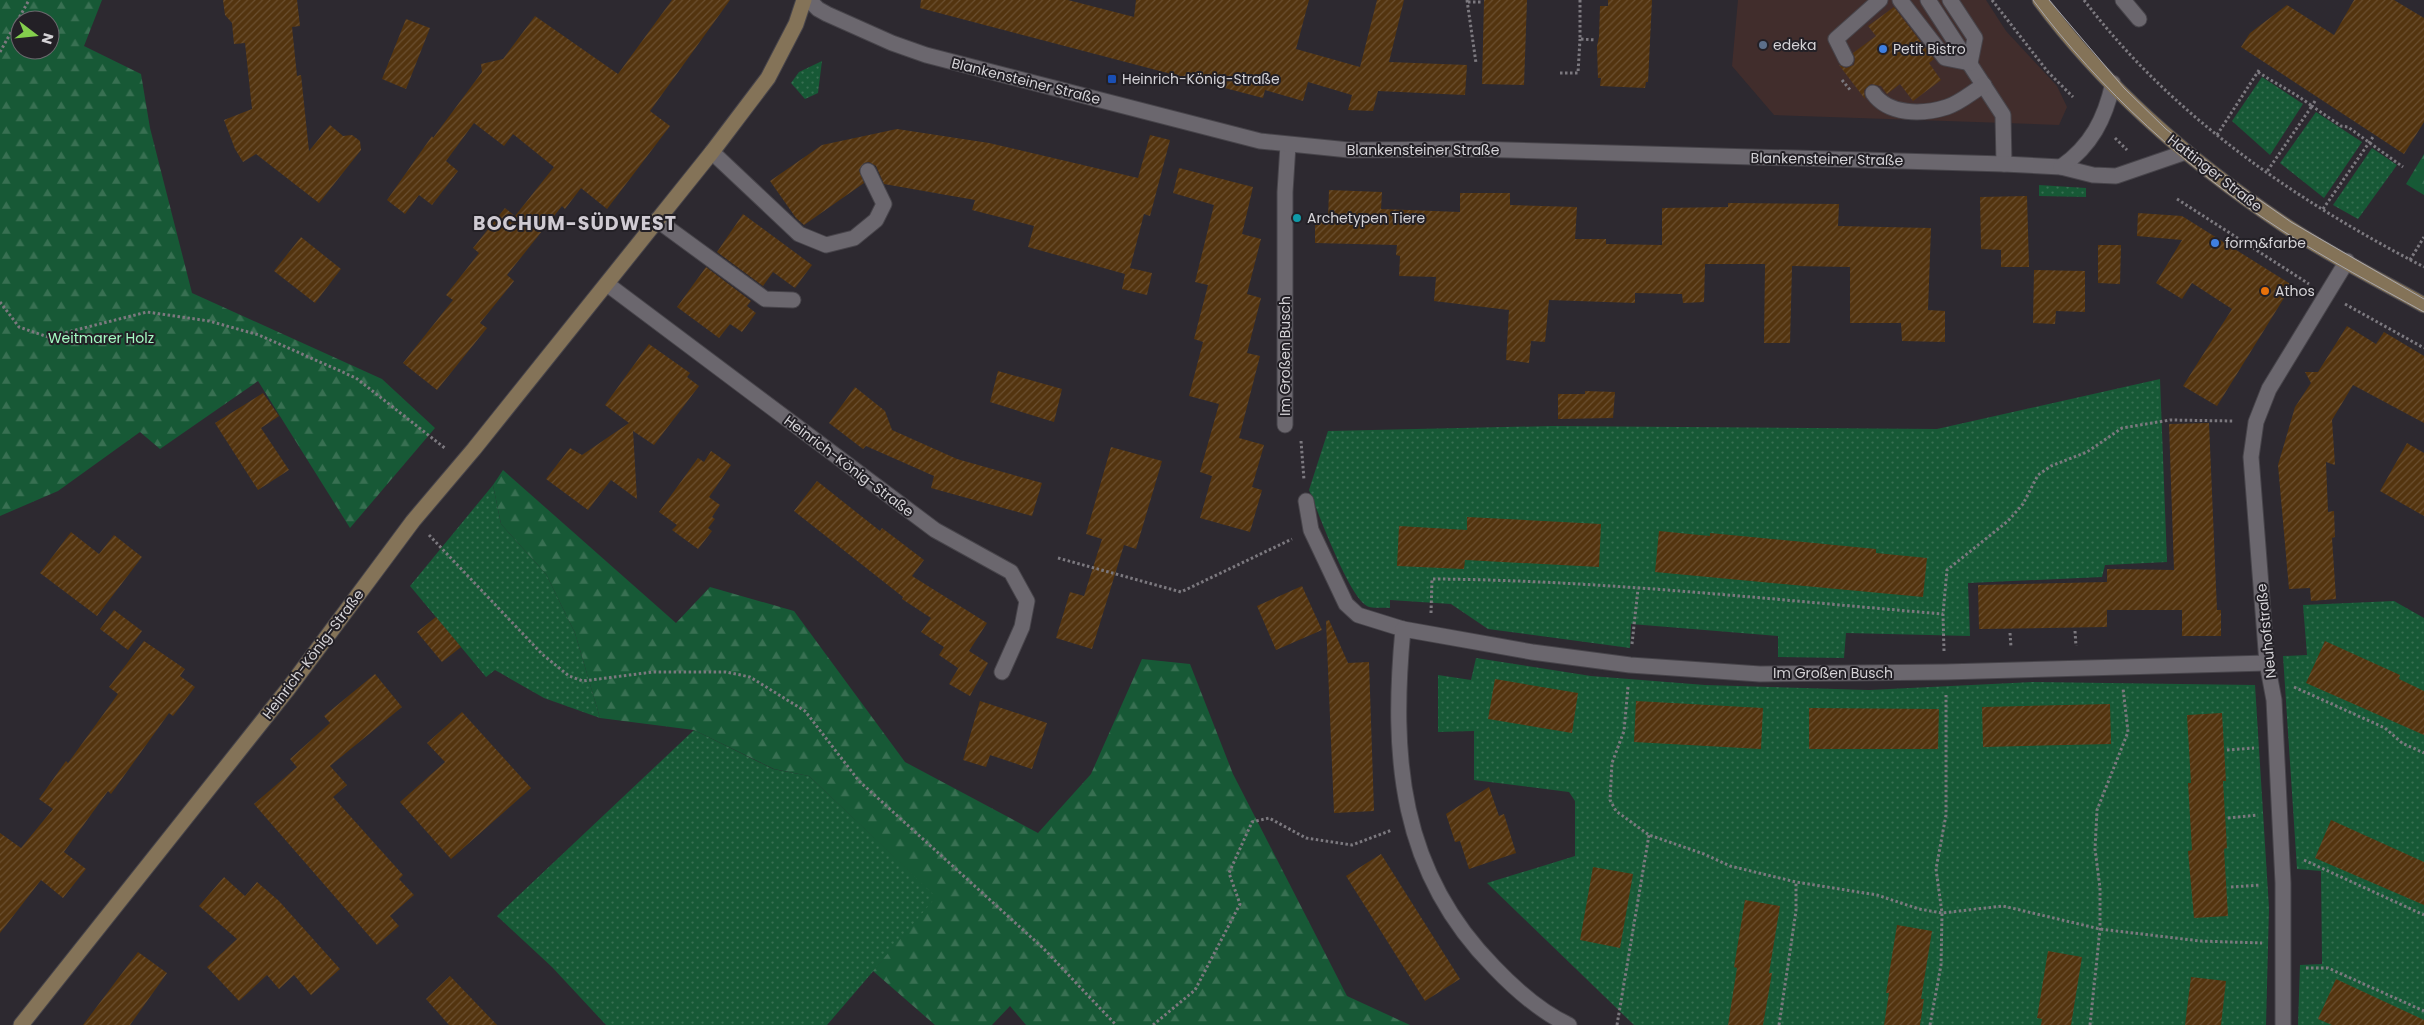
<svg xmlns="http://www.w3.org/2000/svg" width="2424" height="1025" font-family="Poppins,sans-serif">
  <defs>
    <pattern id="grass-dots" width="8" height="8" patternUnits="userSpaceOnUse" patternTransform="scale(1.25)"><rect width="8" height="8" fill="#175936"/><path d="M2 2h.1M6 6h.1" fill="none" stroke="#387052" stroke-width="1.8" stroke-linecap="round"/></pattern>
    <pattern id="forest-firs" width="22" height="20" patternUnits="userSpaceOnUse" patternTransform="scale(1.25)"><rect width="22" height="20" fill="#175936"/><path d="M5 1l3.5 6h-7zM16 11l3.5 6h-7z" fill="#387052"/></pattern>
    <pattern id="building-hatch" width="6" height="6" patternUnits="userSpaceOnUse" patternTransform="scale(1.25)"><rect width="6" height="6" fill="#53340f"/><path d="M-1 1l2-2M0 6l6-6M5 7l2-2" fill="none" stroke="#6b5031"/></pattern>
  </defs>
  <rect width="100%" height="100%" fill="#2d2930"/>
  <polygon fill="#412d2c" points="1738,0 1986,0 2006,31 2057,86 2067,107 2059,125 1774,115 1732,66"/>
  <g fill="url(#grass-dots)">
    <polygon points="822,61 818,93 805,99 791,83 799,72"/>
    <polygon points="2262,77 2303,104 2270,155 2232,121"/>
    <polygon points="2316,112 2362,142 2324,198 2280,163"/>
    <polygon points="2372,148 2397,165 2358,219 2333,205"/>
    <polygon points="2039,185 2086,188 2086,197 2039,196"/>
    <path d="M2160 379 2167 562 2105 565 2102 577 1968 583 1970 636 1846 633 1844 658 1778 657V636L1631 624 1630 648 1488 629 1451 604 1390 600V608C1383 607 1373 609 1367 606 1349 597 1318 512 1309 490L1328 431 1552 426 1937 429Z"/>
    <polygon points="493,485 501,524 546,574 575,633 600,718 544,698 495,670 486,677 410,586"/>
    <polygon points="2394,601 2424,618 2424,1025 2298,1025 2300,965 2322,964 2321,871 2297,869 2283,656 2307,655 2303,605"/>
    <polygon points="1476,658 1591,676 1705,685 1869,690 2033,682 2255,685 2269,908 2266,1025 1634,1025 1487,883 1575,856 1575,801 1569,792 1474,780 1474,731 1438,732 1438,675 1471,680"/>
    <polygon points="694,730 773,769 809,776 937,897 827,1025 606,1025 552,967 497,916"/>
  </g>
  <g fill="url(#forest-firs)" fill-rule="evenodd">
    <path d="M0 0H102L84 46 141 74 150 128 192 293 382 379 435 428 350 528 258 381 160 449 140 432 58 491 0 516ZM20 20H50V50H20Z"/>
    <polygon points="2424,154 2424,195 2406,184"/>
    <polygon points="503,470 676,623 710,587 794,611 905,762 1038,833 1091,774 1142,659 1190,664 1233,774 1347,996 1410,1025 1026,1025 1010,1006 992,1025 935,1025 873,971 936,897 809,776 774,769 694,730 600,718 575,633 546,574 501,524 493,485"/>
  </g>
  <g fill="url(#building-hatch)">
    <polygon points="223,0 297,0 300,26 292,27 297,76 301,75 309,151 330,125 343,136 352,135 360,141 361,150 319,203 256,154 243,162 235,149 224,120 252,109 245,43 234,44 232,23 225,15"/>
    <polygon points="672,0 730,0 650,111 670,126 607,209 581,188 565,209 562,206 507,275 514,281 480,323 487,328 437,390 403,363 453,300 446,295 479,253 473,248 505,208 515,216 554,167 513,134 504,146 474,123 446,161 458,171 432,205 419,195 405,214 387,200 432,136 433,138 482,72 481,64 503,59 535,16 618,74"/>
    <polygon points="921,0 1068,0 1134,17 1136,0 1309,0 1296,49 1360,67 1377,0 1404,0 1389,62 1467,65 1465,95 1378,91 1373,111 1348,110 1352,95 1308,82 1303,101 1265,90 1263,98 920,8"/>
    <polygon points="1484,0 1527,0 1524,85 1482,84"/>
    <polygon points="1608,0 1652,0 1648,82 1646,82 1645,88 1600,86 1601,78 1598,78 1597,46 1599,37 1600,6 1608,6"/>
    <polygon points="2354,0 2394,0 2424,18 2424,122 2404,154 2241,47 2250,33 2287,5 2334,35"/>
    <polygon points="1894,7 1934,59 1929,63 1941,80 1913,101 1900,84 1887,94 1881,86 1871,84 1864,90 1865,99 1839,65 1846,68 1854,65 1855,59 1853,53 1876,36 1868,26"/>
    <polygon points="406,19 430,28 406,89 382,79"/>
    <polygon points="897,129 989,143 1138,178 1150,135 1170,140 1150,216 1144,214 1130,268 1152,273 1147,295 1122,289 1125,274 1028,247 1034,226 972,210 975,200 884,184 876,166 869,162 864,163 859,170 864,183 804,225 796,218 770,181 822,145"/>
    <polygon points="1179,168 1253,187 1242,234 1261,239 1247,294 1261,298 1247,353 1260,356 1239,438 1264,445 1252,487 1262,490 1250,532 1200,518 1212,476 1200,472 1219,404 1189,396 1203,342 1194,339 1208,285 1195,282 1214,205 1173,193"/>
    <polygon points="1329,190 1382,192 1381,209 1460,212 1460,193 1510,193 1510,205 1577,207 1575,239 1606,239 1606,244 1662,245 1662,208 1728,207 1728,203 1839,204 1838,226 1931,228 1928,310 1945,311 1945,342 1902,341 1901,323 1850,323 1850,267 1792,266 1790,343 1764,343 1765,264 1705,264 1704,302 1683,303 1682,294 1635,293 1635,303 1549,300 1545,342 1531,341 1529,363 1506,360 1509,310 1434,301 1436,277 1399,276 1400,256 1396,255 1397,245 1315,243 1315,220 1328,220"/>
    <polygon points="2027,196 2029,267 2001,267 2001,250 1981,249 1980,197"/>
    <polygon points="2138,213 2182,216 2292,285 2217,406 2183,386 2232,309 2192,283 2182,299 2156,283 2182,240 2137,236"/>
    <polygon points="743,214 812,265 795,288 773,272 763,286 717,252"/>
    <polygon points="301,237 341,269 315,303 274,271"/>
    <polygon points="2098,245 2121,245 2120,284 2098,283"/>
    <polygon points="706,267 751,301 747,306 756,313 742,332 730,324 719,338 677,307"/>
    <polygon points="2034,270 2085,271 2085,312 2056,311 2055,324 2033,323"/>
    <polygon points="2347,326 2376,344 2384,332 2424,356 2424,423 2353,385 2332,420 2335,465 2326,462 2328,512 2334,511 2335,537 2332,538 2336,599 2311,601 2310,588 2289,589 2278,465 2295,407 2311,383 2305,372 2318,372"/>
    <polygon points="649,344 690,373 687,377 699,386 654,445 633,431 637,499 611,480 588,510 546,479 570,448 582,455 629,423 605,405"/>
    <polygon points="998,371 1062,389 1054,422 990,402"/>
    <polygon points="855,387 885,411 892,430 957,459 1042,483 1032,516 931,488 934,476 866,446 863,449 829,423"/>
    <polygon points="1585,391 1615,392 1613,418 1558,419 1558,394 1585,394"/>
    <polygon points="263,393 279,416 261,428 289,470 258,490 215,423"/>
    <polygon points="2209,423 2217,610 2221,610 2221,636 2182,636 2182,610 2107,610 2107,627 1979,629 1978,585 2107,582 2107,569 2174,570 2169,424"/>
    <polygon points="2407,443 2424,453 2424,516 2380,491"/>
    <polygon points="1111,447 1162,461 1136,549 1124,545 1092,649 1056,638 1070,592 1084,596 1102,539 1086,534"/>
    <polygon points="711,451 731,465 709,497 720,505 712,517 715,519 708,528 712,531 698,549 672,530 677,525 659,512 698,458 704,462"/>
    <polygon points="817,481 880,531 882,528 924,560 912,576 987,623 969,651 988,663 970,696 949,684 963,660 958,668 939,655 944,647 921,632 931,618 902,599 903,597 794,511"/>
    <polygon points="1467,517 1601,524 1599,567 1465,560 1464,569 1397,566 1399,526 1467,530"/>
    <polygon points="1659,531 1710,536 1710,533 1876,549 1876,553 1927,558 1923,597 1655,572"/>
    <polygon points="71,532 99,554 114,535 142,557 97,616 40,573"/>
    <polygon points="1302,586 1322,630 1276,650 1257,606"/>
    <polygon points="114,610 142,631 128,650 100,629"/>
    <polygon points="436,617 461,647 442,662 417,632"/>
    <polygon points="1329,620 1348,663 1369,662 1374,811 1334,813 1326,621"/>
    <polygon points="144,641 185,669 180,676 195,687 173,716 169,713 111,794 108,791 64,852 86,869 63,898 41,880 0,933 0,833 21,848 53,809 39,799 66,761 68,763 118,694 109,687"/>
    <polygon points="2325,641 2400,675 2399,679 2424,691 2424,735 2306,683"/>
    <polygon points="375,674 402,707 330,766 347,785 333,797 403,875 399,879 414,895 390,916 399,926 377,945 254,804 297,767 290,759 330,723 324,716"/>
    <polygon points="1495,679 1578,693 1572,733 1488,719"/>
    <polygon points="980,701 1047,723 1032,769 990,755 986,767 963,760"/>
    <polygon points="1636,701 1763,708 1761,749 1634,742"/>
    <polygon points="2110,704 2111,744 1983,747 1982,707"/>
    <polygon points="1809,708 1939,709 1938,749 1809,749"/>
    <polygon points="462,712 531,788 451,859 400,802 445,762 427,743"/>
    <polygon points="2222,713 2226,781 2223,781 2227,848 2224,849 2228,916 2194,918 2188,851 2192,850 2188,783 2191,783 2187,715"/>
    <polygon points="1489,787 1499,816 1504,814 1516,853 1469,869 1460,841 1455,842 1446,814"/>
    <polygon points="2331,820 2424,862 2424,905 2315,858"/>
    <polygon points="1381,854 1460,979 1425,1001 1346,876"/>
    <polygon points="1593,867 1633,874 1620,948 1580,940"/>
    <polygon points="224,877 245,896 257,882 279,901 340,969 311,995 294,975 279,989 267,975 239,1001 207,967 237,939 199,906"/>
    <polygon points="1745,900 1780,906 1769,973 1772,973 1763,1025 1728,1025 1737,968 1734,967"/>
    <polygon points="1897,925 1932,931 1921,999 1924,999 1920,1025 1884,1025 1889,993 1886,993"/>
    <polygon points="2048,951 2082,957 2071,1025 2041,1025 2042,1019 2037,1018"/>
    <polygon points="138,952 167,973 130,1025 83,1025"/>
    <polygon points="450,976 497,1025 449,1025 426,999"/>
    <polygon points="2191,977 2226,981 2221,1025 2185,1025"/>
    <polygon points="2336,979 2424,1020 2424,1025 2332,1025 2318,1019"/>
  </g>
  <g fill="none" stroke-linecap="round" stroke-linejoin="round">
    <defs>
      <g id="lane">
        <polyline points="1900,0 1945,58 1970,63"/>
        <polyline points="1928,0 2003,115 2004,164"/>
        <polyline points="1950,0 1975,38 1970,63"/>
        <polyline points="2123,0 2139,19"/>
        <polyline points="1846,59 1836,39 1880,0"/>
        <path d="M1873 93C1888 115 1922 115 1947 107 1960 103 1972 92 1984 85"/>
        <polyline points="712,152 799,234 826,245 854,238 876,220 884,204 868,171"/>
        <polyline points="657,220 765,299 793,300"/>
        <polyline points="1285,425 1285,192 1288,145"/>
      </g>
      <g id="street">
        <polyline points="809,0 818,9 827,14 892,43 926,55 1260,141 1349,150 1473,149 2004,164 2061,167 2093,175 2116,176 2186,152"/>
        <path d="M2061 167C2091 146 2105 119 2113 83"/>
        <polyline points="607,284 935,530 1011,572 1027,601 1022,627 1002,672"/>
        <polyline points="1306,501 1311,530 1346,604 1358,615 1403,629"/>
        <path d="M1569 1025C1541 1012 1515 989 1494 967 1399 871 1391 756 1403 629L1532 652 1630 665 1760 674 1945 672 2267 663"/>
        <polyline points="2283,1025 2283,883 2274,700 2267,663 2251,457 2256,422 2269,389 2347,261"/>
      </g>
      <g id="secondary">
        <path d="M2040 0C2106 89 2192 163 2283 224 2328 254 2377 279 2424 305"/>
        <polyline points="21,1025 288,689 413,521 474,449 712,152 768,78 796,24 804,0"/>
      </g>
    </defs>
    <use href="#lane" stroke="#47444a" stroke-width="17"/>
    <use href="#street" stroke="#47444a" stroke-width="17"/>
    <use href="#secondary" stroke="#47444a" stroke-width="17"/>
    <g stroke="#7c797f" stroke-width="3" stroke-dasharray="2.5 2.5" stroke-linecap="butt">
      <polyline points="1467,0 1476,63"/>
      <polyline points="1580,0 1580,39 1596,40"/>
      <polyline points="1992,0 2048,72 2073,97"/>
      <path d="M2084 0C2173 117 2295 200 2424 267"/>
      <polyline points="1468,2 1482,2"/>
      <polyline points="0,52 29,0"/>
      <path d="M2258 72C2276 84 2295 93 2312 106L2266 173"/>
      <polyline points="1560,73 1578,73 1580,39"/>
      <polyline points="1842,80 1851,91"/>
      <polyline points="2315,101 2312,106 2341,126 2348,127 2403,167"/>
      <polyline points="2217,135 2259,70"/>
      <polyline points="2115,138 2127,150"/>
      <polyline points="2177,199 2309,284"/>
      <polyline points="2323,209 2373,137"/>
      <polyline points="2410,260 2424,237"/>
      <polyline points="0,302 19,327 48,337 147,312 209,321 259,335 356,378 446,449"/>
      <polyline points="2345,304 2424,348"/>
      <polyline points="1301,441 1304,480"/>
      <polyline points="429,535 542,654 569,676 583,681 653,672 726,672 750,677 805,711 859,781 1043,948 1116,1025"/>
      <polyline points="1058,558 1181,592 1292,539"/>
      <path d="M1431 613 1432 579C1600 580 1775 600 1943 614"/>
      <polyline points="2075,631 2076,646"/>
      <polyline points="2010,633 2011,647"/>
      <polyline points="1632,644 1638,589"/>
      <polyline points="1944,651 1943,614 1947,570 2008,521 2023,504 2038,475 2051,466 2087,452 2122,428 2170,420 2233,421"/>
      <polyline points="1628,687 1624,731 1612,763 1610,800 1616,811 1649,835 1704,854 1730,866 1796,882 1877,895 1919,909 1942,913 2003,906 2100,929 2200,941 2262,943"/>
      <polyline points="2294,687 2385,728 2402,743 2424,753"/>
      <polyline points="2227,750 2254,748"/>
      <polyline points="2228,818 2258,815"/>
      <polyline points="2304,860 2424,915"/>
      <polyline points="2231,887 2261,885"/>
      <polyline points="2306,968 2328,968 2424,1011"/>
      <polyline points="1153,1025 1195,990 1240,904 1229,873 1252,822 1269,818 1306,838 1352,845 1392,830"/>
      <polyline points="1617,1025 1649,835"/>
      <polyline points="1779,1025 1796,911 1796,882"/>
      <polyline points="1930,1025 1941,965 1942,913 1936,869 1946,815 1946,695"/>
      <polyline points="2090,1025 2100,929 2100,888 2095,849 2097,810 2128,732 2123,688"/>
    </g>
    <use href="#lane" stroke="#6b676e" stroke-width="15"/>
    <use href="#street" stroke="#6b676e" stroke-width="15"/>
    <use href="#secondary" stroke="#847358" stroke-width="15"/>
    <g stroke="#a9a7ac" stroke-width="1">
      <path d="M2033 0C2100 90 2188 170 2283 231 2328 260 2377 286 2424 312"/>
      <polyline points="2049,0 2124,88 2166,129 2231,180 2291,222 2424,299"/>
    </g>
  </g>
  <circle fill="#5c6f8a" stroke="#232026" stroke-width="2" cx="1763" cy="45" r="5"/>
  <g fill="#3f7fe0" stroke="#232026" stroke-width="2">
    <circle cx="1883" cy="49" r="5"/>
    <circle cx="2215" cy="243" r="5"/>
  </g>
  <rect fill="#1a4fb4" stroke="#232026" stroke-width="2" x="1107" y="74" width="10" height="10" rx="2.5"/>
  <circle fill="#0f9aa8" stroke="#232026" stroke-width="2" cx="1297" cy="218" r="5"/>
  <circle fill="#e8710a" stroke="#232026" stroke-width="2" cx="2265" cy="291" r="5"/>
  <g text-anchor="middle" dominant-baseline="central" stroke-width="4" stroke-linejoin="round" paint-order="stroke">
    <g font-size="14" fill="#d5d3d7" stroke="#232026" text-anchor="start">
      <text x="1773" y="45">edeka</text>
      <text x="1893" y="49">Petit Bistro</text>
      <text x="1122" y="79">Heinrich-König-Straße</text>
      <text x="1307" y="218">Archetypen Tiere</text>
      <text x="2225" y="243">form&amp;farbe</text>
      <text x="2275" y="291">Athos</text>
    </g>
    <g font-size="14" fill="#d5d3d7" stroke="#232026">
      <text transform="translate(1026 81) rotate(14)">Blankensteiner Straße</text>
      <text x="1423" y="150">Blankensteiner Straße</text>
      <text transform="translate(1827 159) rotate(1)">Blankensteiner Straße</text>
      <text transform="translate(2215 173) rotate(38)">Hattinger Straße</text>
      <text transform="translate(1285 356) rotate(-90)">Im Großen Busch</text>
      <text transform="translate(849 466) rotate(37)">Heinrich-König-Straße</text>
      <text transform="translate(2266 631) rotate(-96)">Neuhofstraße</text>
      <text transform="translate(313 654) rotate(-53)">Heinrich-König-Straße</text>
      <text x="1833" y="673">Im Großen Busch</text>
    </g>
    <g font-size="14" fill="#a4fac3" stroke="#232026">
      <text x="101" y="338">Weitmarer Holz</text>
    </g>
    <g font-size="19" font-weight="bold" letter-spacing="1" fill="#d0cbd3" stroke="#232026">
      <text x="575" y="223">BOCHUM-SÜDWEST</text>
    </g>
  </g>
  <g transform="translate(35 35) rotate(106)"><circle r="24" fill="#232026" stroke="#6a686d"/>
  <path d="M0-4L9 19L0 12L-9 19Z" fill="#84cf4d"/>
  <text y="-8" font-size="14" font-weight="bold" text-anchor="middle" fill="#d5d3d7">N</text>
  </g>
</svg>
